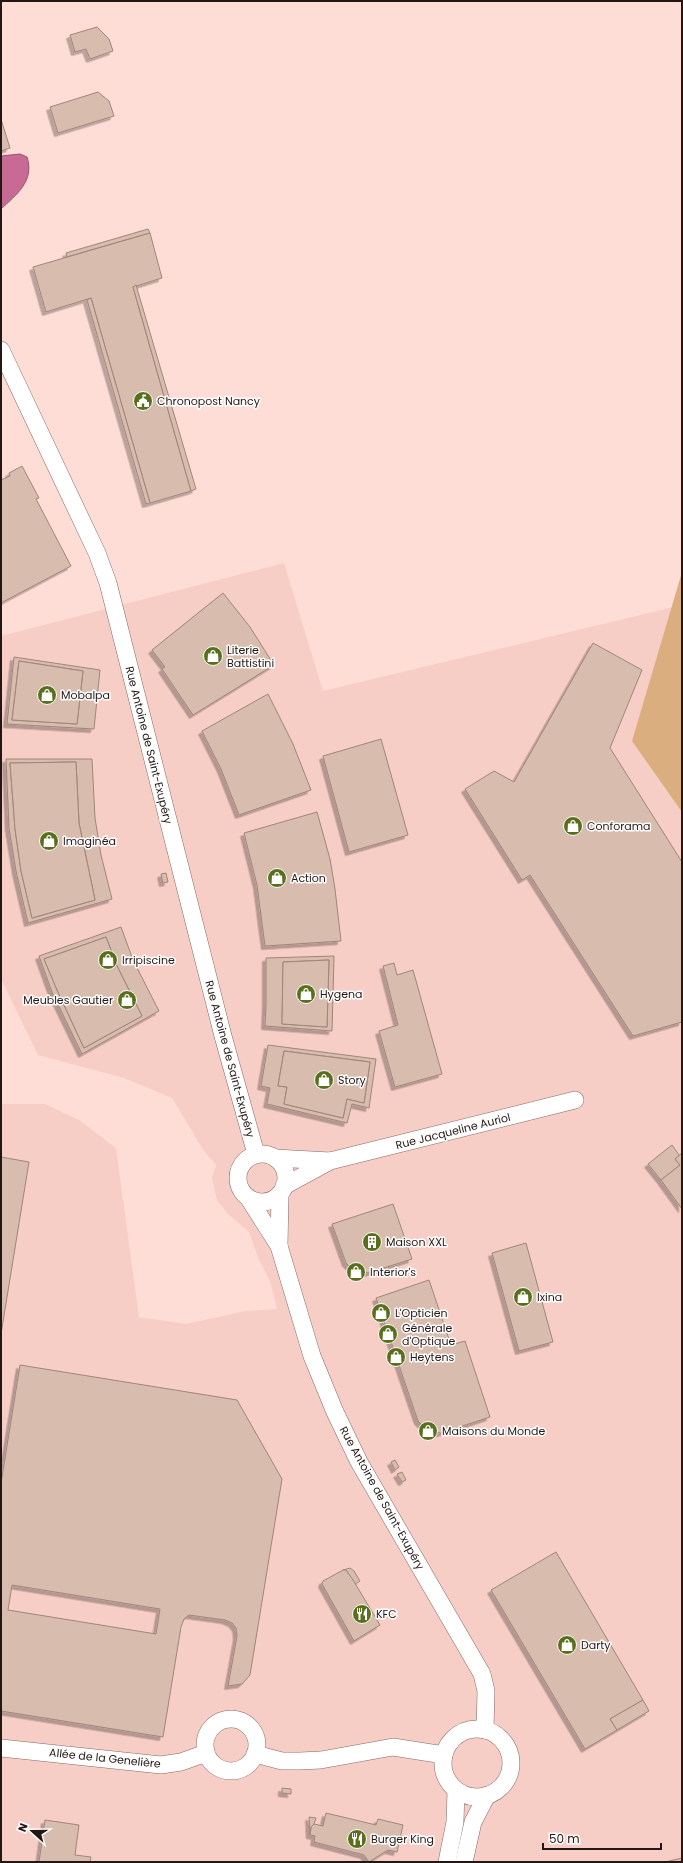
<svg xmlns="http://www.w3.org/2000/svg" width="683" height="1863" font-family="Poppins,sans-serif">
  <defs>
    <filter id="shadow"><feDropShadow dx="-3.5" dy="3.5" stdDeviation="0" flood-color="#0004"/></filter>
  </defs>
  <rect width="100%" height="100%" fill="#feddd6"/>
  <polygon fill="#f7cec6" points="284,563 323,691 682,605 682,1862 1,1862 1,1104 45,1104 79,1120 116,1148 139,1317 186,1324 245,1311 277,1309 270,1281 259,1260 249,1232 228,1214 217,1200 212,1178 216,1165 204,1151 172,1098 124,1078 38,1055 1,979 1,636"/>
  <polygon fill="#dbae7f" points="682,572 682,812 632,741"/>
  <path fill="#c86b94" stroke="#96526e" d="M20 154 27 157C35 181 16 195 1 209V156Z"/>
  <g fill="#d8bcad" stroke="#a08578" fill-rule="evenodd" filter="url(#shadow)">
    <polygon points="97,27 109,39 113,51 90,59 86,49 75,52 70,35"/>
    <polygon points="98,92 109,101 114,116 58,133 50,107"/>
    <polygon points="1,119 10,148 1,151"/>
    <polygon points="148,229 150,233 67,257 66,253"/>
    <polygon points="150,233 162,278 133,287 191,491 150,503 91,298 46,312 33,267"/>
    <polygon points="136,285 196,489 191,491 133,287"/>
    <polygon points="91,298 150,503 146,504 87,300"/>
    <polygon points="22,466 39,498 36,499 71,566 1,603 1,480 10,476 9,473"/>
    <polygon points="223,593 250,627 274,665 193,715 162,669 165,667 152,650"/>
    <polygon points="593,643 642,670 610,748 682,862 682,1022 633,1036 530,875 522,880 465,789 494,771 514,782"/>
    <path d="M14 657 100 670 94 729 7 724ZM19 661 83 671 77 724 12 720Z"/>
    <polygon points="19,661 83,671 77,724 12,720"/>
    <polygon points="268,694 293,744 311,790 239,815 221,769 202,731"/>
    <polygon points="381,739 408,835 349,852 323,756"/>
    <path d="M6 759H92L95 818 101 855 112 899 28 923 16 871 9 828ZM76 762 79 823 95 900 32 918 21 871 15 829 10 763Z"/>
    <polygon points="76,762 79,823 95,900 32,918 21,871 15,829 10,763"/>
    <polygon points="317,812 330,859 335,889 341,941 265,946 257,885 244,833"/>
    <polygon points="166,873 168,882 163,883 161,874"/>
    <path d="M121 927 133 960 159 1011 82 1054 52 992 39 956ZM106 937 117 966 142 1016 84 1048 57 990 44 959Z"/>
    <polygon points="106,937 117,966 142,1016 84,1048 57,990 44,959"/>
    <path d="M334 956 332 1031 265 1026 266 1005V958ZM329 960 327 1027 282 1024 283 962Z"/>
    <polygon points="329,960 327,1027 282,1024 283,962"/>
    <polygon points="394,963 397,975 413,970 442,1074 395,1087 379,1031 398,1025 383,966"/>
    <path d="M268 1045 376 1059 369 1108 352 1104 347 1123 267 1104 270 1088 261 1086ZM284 1051 370 1062 364 1103 347 1099 343 1118 284 1104 287 1087 278 1086Z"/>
    <polygon points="284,1051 370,1062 364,1103 347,1099 343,1118 284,1104 287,1087 278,1086"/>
    <polygon points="672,1145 679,1155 675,1159 680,1165 661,1180 648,1164"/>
    <polygon points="682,1153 682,1209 661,1180 680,1165 675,1159"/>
    <polygon points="1,1157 29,1162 1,1334"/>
    <polygon points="393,1204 412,1259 368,1273 353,1270 346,1263 332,1224"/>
    <polygon points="526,1243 553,1342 519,1351 492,1253"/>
    <polygon points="429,1280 451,1345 465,1341 490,1417 441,1433 428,1431 418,1421 376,1298"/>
    <path d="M20 1365 237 1400 282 1479 250 1675 242 1684 228 1686 237 1636 236 1628 232 1623 225 1620 189 1615 184 1619 181 1627 163 1737 1 1711V1483ZM12 1585 160 1609 156 1634 8 1610Z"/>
    <polygon points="395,1460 399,1467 395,1470 391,1462"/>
    <polygon points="402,1472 406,1480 402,1482 397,1474"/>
    <polygon points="556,1552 643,1700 610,1719 617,1730 585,1749 491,1590"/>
    <polygon points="350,1568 354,1571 360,1581 355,1584 346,1570 343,1570"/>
    <polygon points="343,1570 346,1570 353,1580 380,1625 354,1641 322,1584 323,1581"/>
    <polygon points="643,1700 649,1711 617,1730 610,1719"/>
    <polygon points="282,1788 291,1789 291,1794 282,1793"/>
    <polygon points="326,1813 376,1825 378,1819 403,1825 397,1852 388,1850 369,1862 364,1855 314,1842 315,1836 310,1835 311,1827 314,1824 323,1826"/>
    <polygon points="309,1817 316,1818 314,1824 311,1827 310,1835"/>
    <polygon points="45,1820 79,1825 75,1855 91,1857 90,1862 39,1862"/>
    <polygon points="682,1858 682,1862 665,1862"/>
  </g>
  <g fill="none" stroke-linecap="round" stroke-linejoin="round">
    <defs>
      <g id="minor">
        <polyline points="1,350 97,553 108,583 223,1036 256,1154"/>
        <circle cx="262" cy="1178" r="24"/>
        <polyline points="275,1158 330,1161"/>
        <polyline points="284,1186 330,1161 575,1100"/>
        <polyline points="249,1199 279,1246 312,1356 335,1412 359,1462 482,1674 486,1691 485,1730"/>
        <polyline points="279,1246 280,1194"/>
        <circle cx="231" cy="1745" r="26"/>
        <circle cx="477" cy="1763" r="34"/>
        <polyline points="1,1748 161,1765 181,1762 206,1753"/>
        <polyline points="255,1754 282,1761 300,1761 321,1760 393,1747 444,1755"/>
        <polyline points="447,1862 455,1822 456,1790"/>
        <polyline points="464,1862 473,1822 487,1795"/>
      </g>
    </defs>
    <use href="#minor" stroke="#856963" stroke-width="18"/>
    <use href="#minor" stroke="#fff" stroke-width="17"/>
  </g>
  <defs>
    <symbol id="civic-disc" viewBox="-11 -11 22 22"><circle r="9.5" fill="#596f1e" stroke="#fff"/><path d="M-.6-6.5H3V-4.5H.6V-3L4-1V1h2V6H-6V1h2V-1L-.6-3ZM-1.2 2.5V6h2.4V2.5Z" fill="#fff"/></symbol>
    <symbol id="shop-disc" viewBox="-11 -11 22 22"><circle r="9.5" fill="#596f1e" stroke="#fff"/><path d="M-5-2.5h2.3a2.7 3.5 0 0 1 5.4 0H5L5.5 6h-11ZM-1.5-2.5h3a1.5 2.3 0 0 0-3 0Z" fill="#fff"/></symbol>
    <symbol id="building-disc" viewBox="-11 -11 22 22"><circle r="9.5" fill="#596f1e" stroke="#fff"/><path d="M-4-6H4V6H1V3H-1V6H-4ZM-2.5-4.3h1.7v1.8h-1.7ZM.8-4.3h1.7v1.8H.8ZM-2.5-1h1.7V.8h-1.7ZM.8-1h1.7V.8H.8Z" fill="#fff"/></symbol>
    <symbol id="restaurant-disc" viewBox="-11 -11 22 22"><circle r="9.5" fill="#596f1e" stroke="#fff"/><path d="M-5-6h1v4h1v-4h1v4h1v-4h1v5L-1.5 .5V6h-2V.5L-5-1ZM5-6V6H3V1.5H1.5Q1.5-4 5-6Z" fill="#fff"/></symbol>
  </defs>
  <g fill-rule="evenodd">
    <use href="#civic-disc" x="132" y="390" width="22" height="22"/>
    <use href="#shop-disc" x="202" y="645" width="22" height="22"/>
    <use href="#shop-disc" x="36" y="684" width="22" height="22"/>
    <use href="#shop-disc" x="562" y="815" width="22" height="22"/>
    <use href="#shop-disc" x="38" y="830" width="22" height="22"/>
    <use href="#shop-disc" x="266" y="867" width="22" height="22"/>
    <use href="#shop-disc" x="97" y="949" width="22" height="22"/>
    <use href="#shop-disc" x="295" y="983" width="22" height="22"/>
    <use href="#shop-disc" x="116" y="989" width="22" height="22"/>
    <use href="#shop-disc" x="313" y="1069" width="22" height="22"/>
    <use href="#building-disc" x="361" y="1231" width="22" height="22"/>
    <use href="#shop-disc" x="345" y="1261" width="22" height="22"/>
    <use href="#shop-disc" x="512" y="1286" width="22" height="22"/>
    <use href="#shop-disc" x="370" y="1302" width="22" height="22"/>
    <use href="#shop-disc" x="377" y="1323" width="22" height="22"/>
    <use href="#shop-disc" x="385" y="1346" width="22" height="22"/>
    <use href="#shop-disc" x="417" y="1420" width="22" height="22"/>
    <use href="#restaurant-disc" x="351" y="1603" width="22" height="22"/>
    <use href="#shop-disc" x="556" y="1634" width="22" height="22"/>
    <use href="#restaurant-disc" x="346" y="1828" width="22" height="22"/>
  </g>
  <g text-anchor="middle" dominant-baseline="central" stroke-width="3" stroke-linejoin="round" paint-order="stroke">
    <g font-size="11" fill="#221715" stroke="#fff" text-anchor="start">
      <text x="157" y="401">Chronopost Nancy</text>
      <text x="227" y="650">Literie<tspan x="227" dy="13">Battistini</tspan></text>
      <text x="61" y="695">Mobalpa</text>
      <text x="587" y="826">Conforama</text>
      <text x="63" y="841">Imaginéa</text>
      <text x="291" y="878">Action</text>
      <text x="122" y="960">Irripiscine</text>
      <text x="320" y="994">Hygena</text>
      <text x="113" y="1000" text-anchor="end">Meubles Gautier</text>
      <text x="338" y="1080">Story</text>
      <text x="386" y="1242">Maison XXL</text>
      <text x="370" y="1272">Interior's</text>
      <text x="537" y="1297">Ixina</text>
      <text x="395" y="1313">L'Opticien</text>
      <text x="402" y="1328">Générale<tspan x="402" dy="13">d'Optique</tspan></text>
      <text x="410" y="1357">Heytens</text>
      <text x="442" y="1431">Maisons du Monde</text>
      <text x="376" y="1614">KFC</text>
      <text x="581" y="1645">Darty</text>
      <text x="371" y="1839">Burger King</text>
    </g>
    <g font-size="11" fill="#221715" stroke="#fff">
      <text transform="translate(149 745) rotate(76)">Rue Antoine de Saint-Exupéry</text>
      <text transform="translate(230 1059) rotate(75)">Rue Antoine de Saint-Exupéry</text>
      <text transform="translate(453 1131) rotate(-14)">Rue Jacqueline Auriol</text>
      <text transform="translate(382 1498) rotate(61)">Rue Antoine de Saint-Exupéry</text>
      <text transform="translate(105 1758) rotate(6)">Allée de la Genelière</text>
    </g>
  </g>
  <rect width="683" height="1863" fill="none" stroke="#221715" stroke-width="4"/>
  <g transform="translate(32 1831) rotate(291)" stroke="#ffffff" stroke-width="3" paint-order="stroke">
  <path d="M0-3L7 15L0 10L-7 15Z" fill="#221715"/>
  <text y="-6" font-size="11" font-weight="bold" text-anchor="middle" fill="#221715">N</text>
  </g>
  <path d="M543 1843v6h118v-6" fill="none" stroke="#221715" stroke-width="2"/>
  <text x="549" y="1843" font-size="12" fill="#221715" stroke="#ffffff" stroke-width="3" paint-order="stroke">50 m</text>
</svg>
